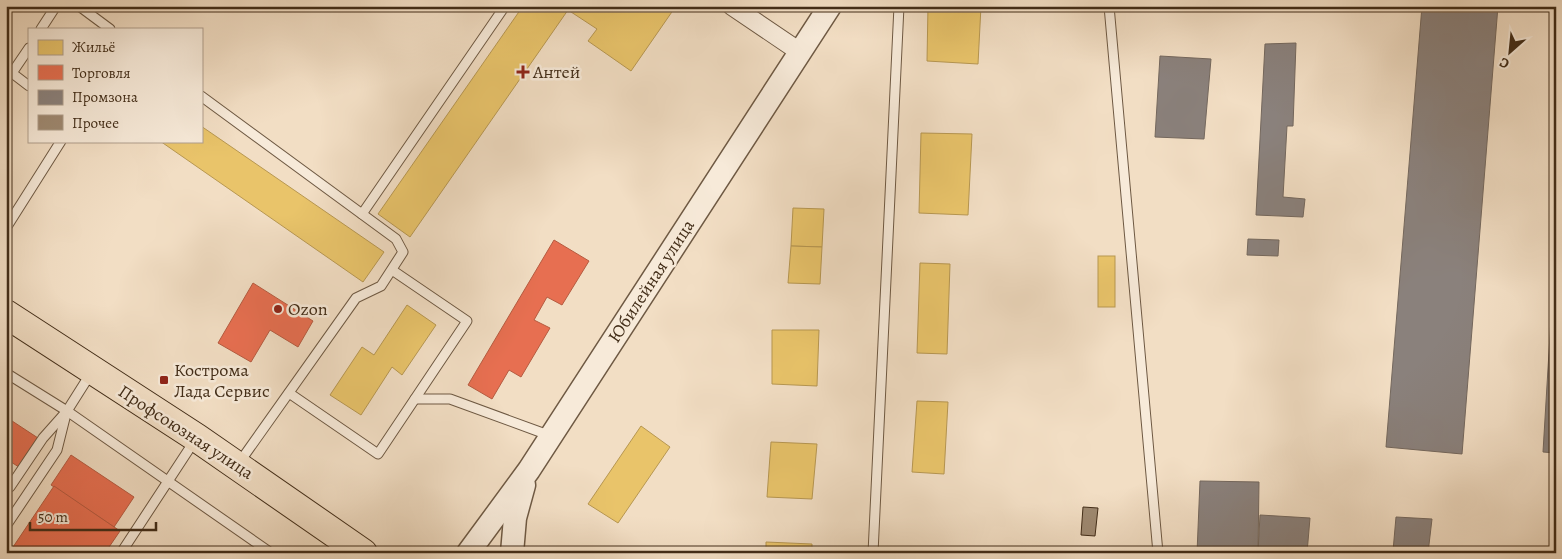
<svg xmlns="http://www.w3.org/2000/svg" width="1562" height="559" font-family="Alegreya,serif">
  <rect width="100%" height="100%" fill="#f2dec4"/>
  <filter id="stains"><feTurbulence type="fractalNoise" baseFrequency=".004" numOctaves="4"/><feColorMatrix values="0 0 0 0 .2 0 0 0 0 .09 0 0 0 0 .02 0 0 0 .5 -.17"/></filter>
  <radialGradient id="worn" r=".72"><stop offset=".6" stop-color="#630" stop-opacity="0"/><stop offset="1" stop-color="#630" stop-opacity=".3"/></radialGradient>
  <g fill="#e9c46a" stroke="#b79751">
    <polygon points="523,6 676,6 631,71 588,41 597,29 568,10 410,237 378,214"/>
    <polygon points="928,6 981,6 978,64 927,61"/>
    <polygon points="201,126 384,252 363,282 160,141 201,141"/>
    <polygon points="921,133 972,134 968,215 919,213"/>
    <polygon points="793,208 824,209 822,247 791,246"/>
    <polygon points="791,246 822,247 820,284 788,283"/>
    <rect x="1098" y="256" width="17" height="51"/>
    <polygon points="920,263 950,264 947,354 917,353"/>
    <polygon points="407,305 436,325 402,375 392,367 361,415 330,395 362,347 374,355"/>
    <polygon points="772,330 819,330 817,386 772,384"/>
    <polygon points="917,401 948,402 944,474 912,472"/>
    <polygon points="641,426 670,447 618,523 588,504"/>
    <polygon points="771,442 817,444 812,499 767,497"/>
    <polygon points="766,542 812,544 812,553 766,553"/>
  </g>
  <g fill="#e76f51" stroke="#b65b40">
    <polygon points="554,240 589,261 562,305 547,297 534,320 550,328 521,377 509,370 492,399 468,385"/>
    <polygon points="253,283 313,321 298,347 270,330 251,362 218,343"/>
    <polygon points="6,417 38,438 19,467 6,459"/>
    <polygon points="71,455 134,497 114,527 51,485"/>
    <polygon points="54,486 120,531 105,553 9,553"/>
  </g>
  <g fill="#8a817c" stroke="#74685e">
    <polygon points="1422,6 1498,6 1462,454 1386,447"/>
    <polygon points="1296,43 1293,126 1287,126 1283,197 1305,199 1303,217 1256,215 1265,44"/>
    <polygon points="1160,56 1211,59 1204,139 1155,137"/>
    <polygon points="1556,235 1556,453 1543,452"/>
    <polygon points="1248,239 1279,240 1278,256 1247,255"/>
    <polygon points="1200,481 1259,482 1258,553 1197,553"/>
    <polygon points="1260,515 1310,518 1307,553 1258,553"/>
    <polygon points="1396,517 1432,519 1428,553 1393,551"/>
  </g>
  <polygon fill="#9e8971" stroke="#422d18" points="1083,507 1098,508 1095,536 1081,535"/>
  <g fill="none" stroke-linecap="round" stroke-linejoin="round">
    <defs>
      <g id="service">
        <polyline points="79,6 110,29"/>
        <polyline points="1109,6 1158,553"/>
        <polyline points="6,7 6,6"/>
        <polyline points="41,29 56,6"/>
        <polyline points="29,48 12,73 29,86"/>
        <polyline points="201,96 396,239 403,252 381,286 356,298 239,463"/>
        <polyline points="362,214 505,6"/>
        <polyline points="6,228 61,141"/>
        <polyline points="6,373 67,411 271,553"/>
        <polyline points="289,393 378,454 467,321 392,270"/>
        <polyline points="415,399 450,399 551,436"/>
        <polyline points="10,487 43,438 67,411 91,373"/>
        <polyline points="6,526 57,450 66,414"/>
        <polyline points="121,553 195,440"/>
        <polyline points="873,553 899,6"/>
      </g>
      <polyline id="minor" points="732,6 800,52"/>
      <g id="tertiary">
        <polyline points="468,553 529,470 830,6"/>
        <polyline points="512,553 515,518 524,485"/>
      </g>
      <polyline id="trunk" points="6,314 197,438 363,553"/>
    </defs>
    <use href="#service" stroke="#6e5943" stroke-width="11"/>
    <use href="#minor" stroke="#6e5943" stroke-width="20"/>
    <use href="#tertiary" stroke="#6e5943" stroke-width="25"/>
    <use href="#trunk" stroke="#422d18" stroke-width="30"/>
    <use href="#service" stroke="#f7ead9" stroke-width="9"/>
    <use href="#minor" stroke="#f7ead9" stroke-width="18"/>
    <use href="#tertiary" stroke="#f7ead9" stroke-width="22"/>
    <use href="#trunk" stroke="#f2dec4" stroke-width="28"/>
  </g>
  <g fill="#8f2418" stroke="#f7ead9" stroke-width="2">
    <path d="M520.5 64.5h5v5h5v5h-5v5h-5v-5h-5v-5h5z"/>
    <circle cx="278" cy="309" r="5"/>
    <rect x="159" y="375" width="10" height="10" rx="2.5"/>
  </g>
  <g text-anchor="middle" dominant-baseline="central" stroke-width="5" stroke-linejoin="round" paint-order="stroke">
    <g font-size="18" fill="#422d18" stroke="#f7ead9" text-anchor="start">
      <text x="533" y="72">Антей</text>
      <text x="288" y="309">Ozon</text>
      <text x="174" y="370">Кострома<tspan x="174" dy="21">Лада Сервис</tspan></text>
    </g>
    <g font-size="18" fill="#422d18" stroke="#f7ead9">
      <text transform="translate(651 281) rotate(-57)">Юбилейная улица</text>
      <text transform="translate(186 432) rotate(33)">Профсоюзная улица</text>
    </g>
  </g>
  <rect width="1562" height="559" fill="none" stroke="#f2dec4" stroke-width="25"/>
  <rect x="8" y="8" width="1547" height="544" fill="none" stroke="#422d18" stroke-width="2.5"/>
  <rect x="12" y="12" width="1537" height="534" fill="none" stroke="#422d18"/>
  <rect x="28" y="28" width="175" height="115" fill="#f7ead9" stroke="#af9e8c"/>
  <rect x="38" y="40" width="25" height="15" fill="#e9c46a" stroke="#af9e8c"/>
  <text x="72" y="52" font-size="15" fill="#422d18">Жильё</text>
  <rect x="38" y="65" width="25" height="15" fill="#e76f51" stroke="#af9e8c"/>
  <text x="72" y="78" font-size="15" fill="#422d18">Торговля</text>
  <rect x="38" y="90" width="25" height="15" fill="#8a817c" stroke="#af9e8c"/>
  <text x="72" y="102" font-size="15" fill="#422d18">Промзона</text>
  <rect x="38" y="115" width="25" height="15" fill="#9e8971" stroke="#af9e8c"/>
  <text x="72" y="128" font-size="15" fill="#422d18">Прочее</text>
  <g transform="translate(1510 52) rotate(207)" stroke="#f7ead9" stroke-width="4" paint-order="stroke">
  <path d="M0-4L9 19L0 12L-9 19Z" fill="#422d18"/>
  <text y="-8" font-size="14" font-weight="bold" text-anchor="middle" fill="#422d18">С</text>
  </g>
  <path d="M30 522v8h126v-8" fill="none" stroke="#422d18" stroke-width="2.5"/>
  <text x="38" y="522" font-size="15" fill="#422d18" stroke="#f7ead9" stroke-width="4" paint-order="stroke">50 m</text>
  <rect width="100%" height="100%" filter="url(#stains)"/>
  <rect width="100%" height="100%" fill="url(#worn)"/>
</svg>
